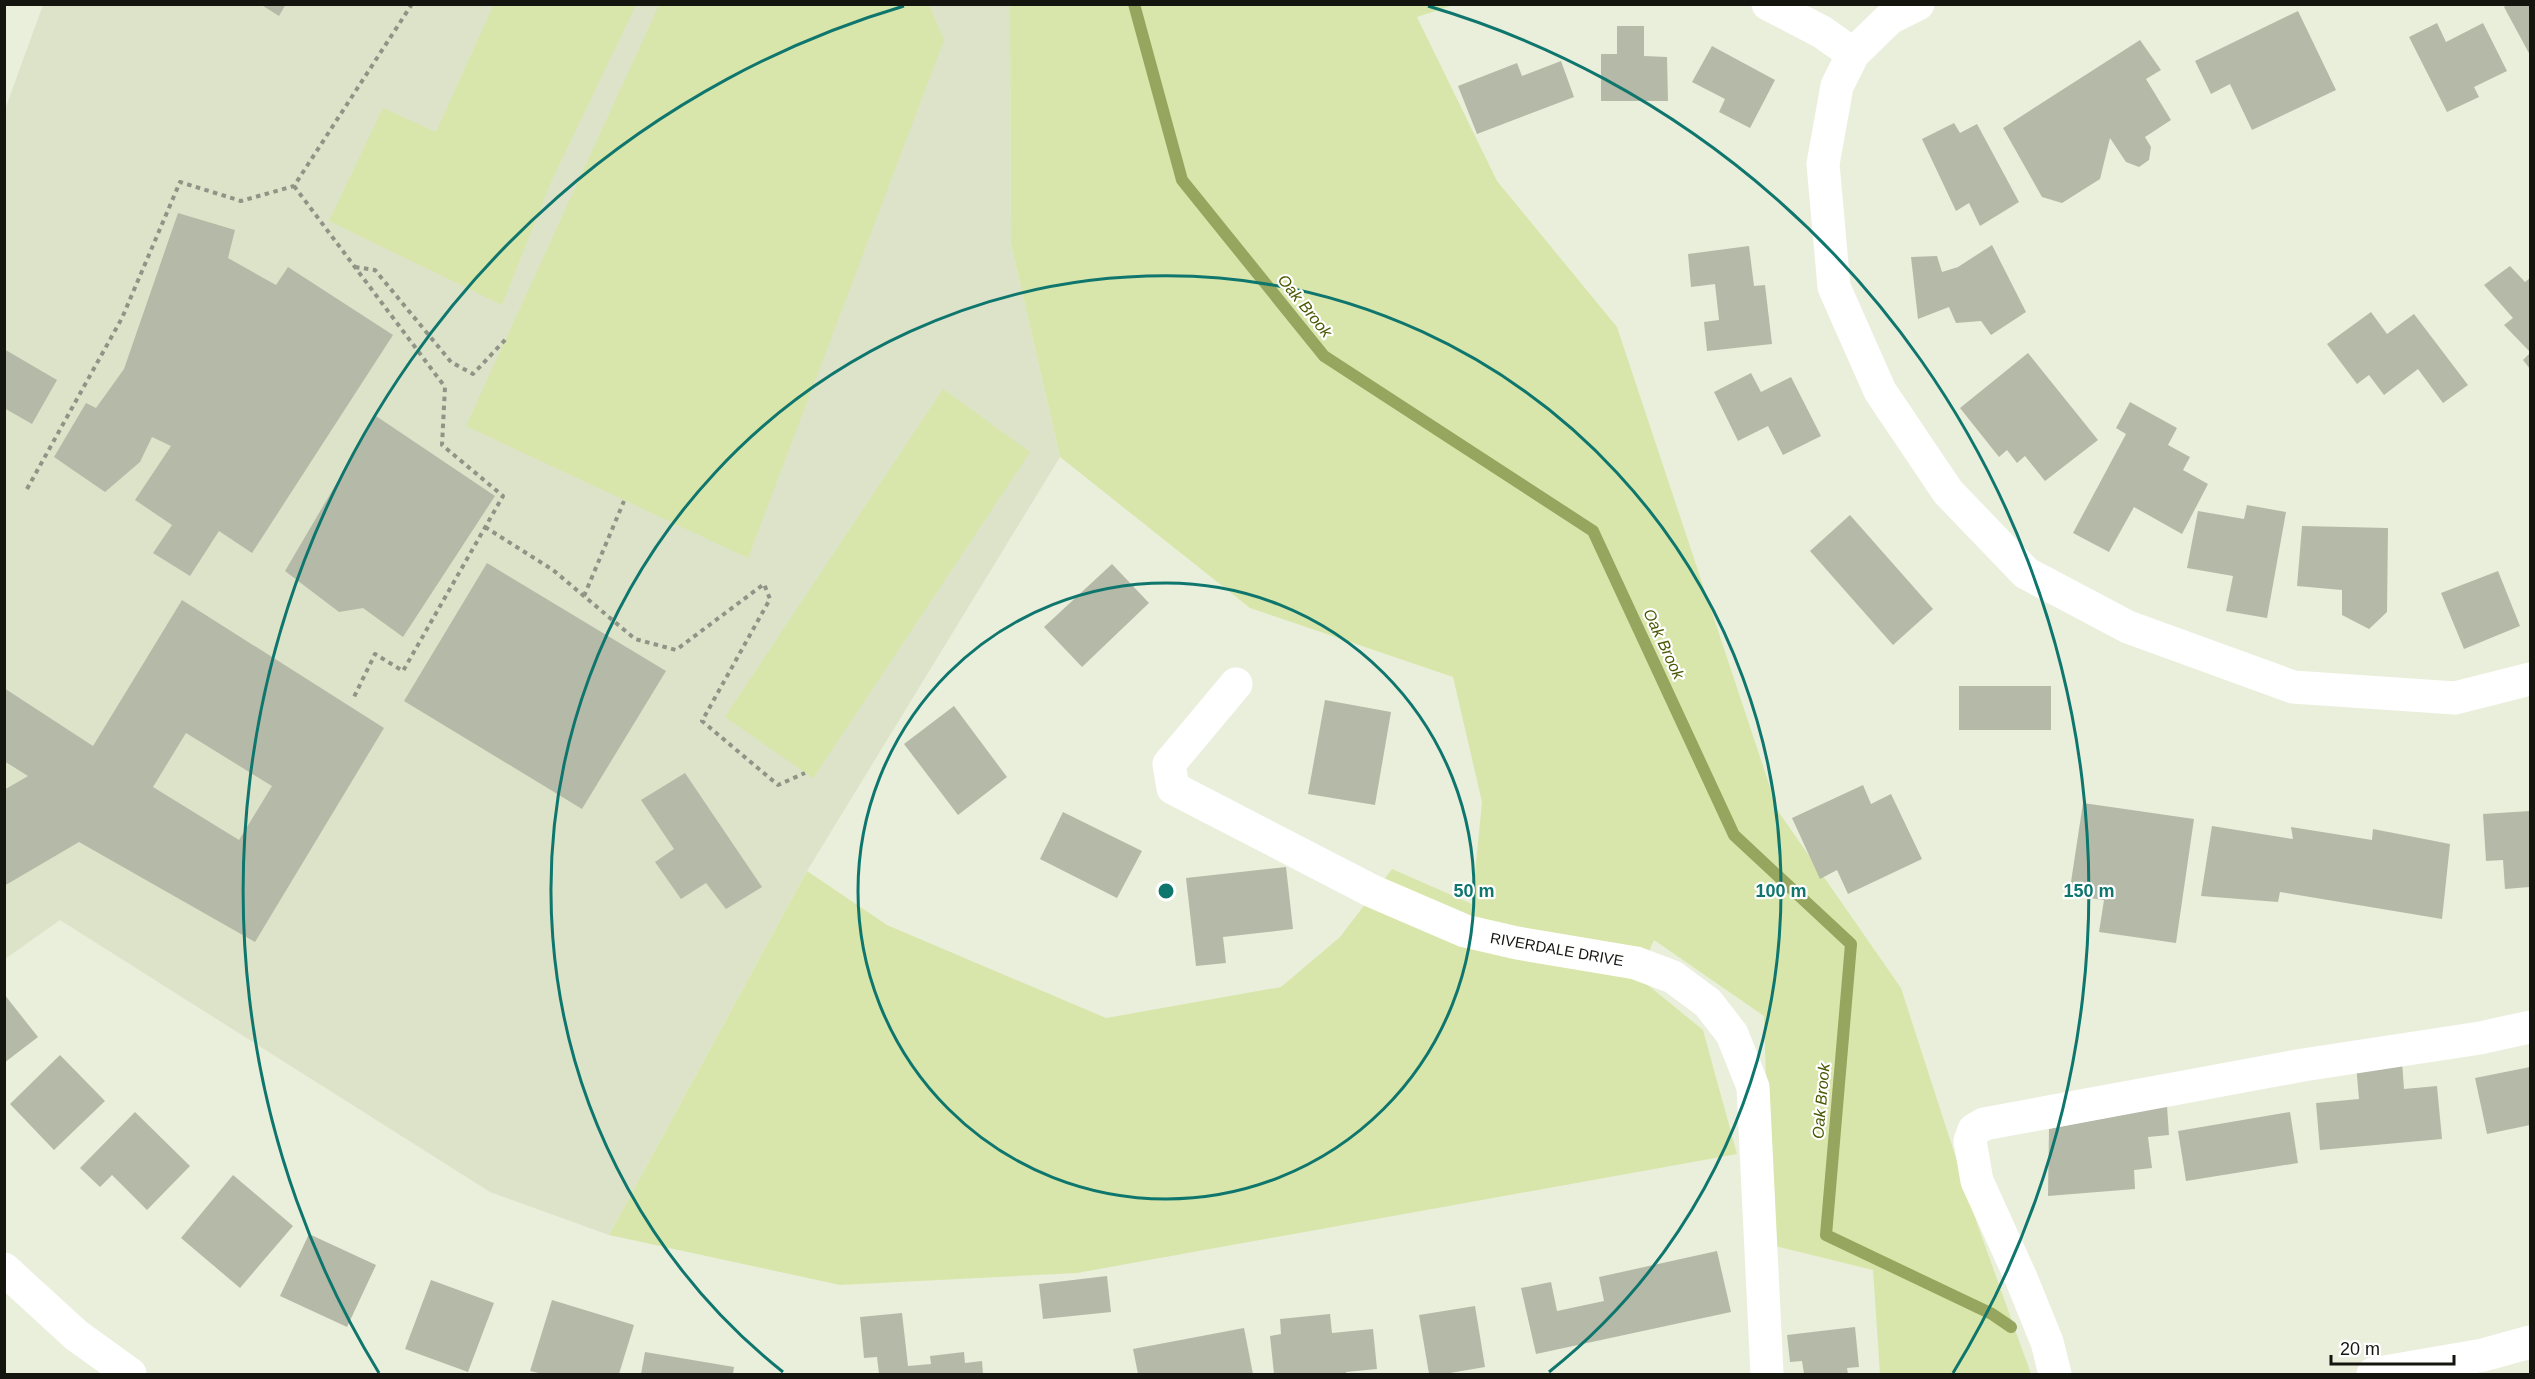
<svg xmlns="http://www.w3.org/2000/svg" width="2535" height="1379" font-family="Arial,sans-serif">
  <rect width="100%" height="100%" fill="#eaefdc"/>
  <polygon fill="#dce3c9" points="43,5 1010,5 1011,244 1060,457 807,871 609,1235 490,1192 60,920 5,959 4,112"/>
  <g fill="#d8e6ab">
    <polygon points="494,4 636,5 551,182 502,305 329,221 383,108 436,132"/>
    <polygon points="659,5 929,5 944,40 748,558 466,426"/>
    <polygon points="1010,5 1454,5 1417,17 1497,181 1617,327 1778,811 1901,988 1978,1226 2031,1374 1880,1374 1873,1270 1775,1246 1768,1148 1764,1016 1654,940 1638,977 1703,1030 1737,1154 1077,1273 840,1285 609,1235 807,871 887,925 1106,1018 1281,987 1340,937 1392,869 1472,904 1482,802 1453,677 1250,608 1060,457 1011,244"/>
    <polygon points="943,389 1030,452 813,778 725,717"/>
  </g>
  <g fill="none" stroke-linecap="round" stroke-linejoin="round">
    <polyline stroke="#97a65e" stroke-width="12" points="1134,4 1182,180 1324,356 1593,531 1734,835 1851,944 1826,1235 1992,1314 2011,1327"/>
  </g>
  <g fill="#b5baa8" fill-rule="evenodd">
    <polygon points="260,4 286,4 279,16"/>
    <polygon points="2508,4 2530,4 2530,55 2504,7"/>
    <polygon points="2298,11 2336,90 2252,130 2230,84 2211,94 2195,61"/>
    <polygon points="2437,23 2446,42 2483,23 2507,71 2474,87 2479,97 2447,112 2409,37"/>
    <polygon points="1617,26 1644,26 1644,56 1667,57 1668,101 1601,101 1601,54 1617,54"/>
    <polygon points="2140,40 2161,70 2146,79 2171,120 2145,137 2151,147 2149,160 2139,167 2126,162 2110,138 2100,179 2062,203 2042,197 2003,128"/>
    <polygon points="1712,46 1775,80 1750,128 1719,112 1725,99 1692,82"/>
    <polygon points="1561,61 1574,97 1477,134 1458,86 1517,63 1522,76"/>
    <polygon points="1954,123 1960,133 1977,124 2019,202 1980,226 1969,203 1956,211 1922,139"/>
    <polygon points="178,213 235,230 228,258 276,285 288,267 393,335 252,553 219,531 190,576 153,553 172,525 135,500 171,446 152,437 140,462 105,492 54,457 86,403 96,408 124,369"/>
    <polygon points="1992,245 2026,312 1991,335 1981,321 1956,323 1949,307 1918,319 1911,257 1937,256 1942,272 1958,267"/>
    <polygon points="1749,246 1754,286 1765,285 1772,344 1707,351 1704,322 1719,320 1715,284 1691,287 1688,254"/>
    <polygon points="2510,266 2525,282 2530,278 2530,352 2504,325 2513,318 2484,285"/>
    <polygon points="2371,312 2387,334 2414,314 2468,385 2443,403 2418,369 2384,395 2369,375 2357,384 2327,344"/>
    <polygon points="4,349 57,380 32,424 4,408"/>
    <polygon points="2028,353 2098,440 2045,481 2025,456 2017,463 2007,450 1999,457 1960,408"/>
    <polygon points="2530,353 2530,369 2523,360"/>
    <polygon points="1751,373 1761,392 1791,377 1821,436 1783,455 1768,426 1738,441 1714,392"/>
    <polygon points="2130,402 2177,428 2168,445 2190,457 2183,470 2208,484 2182,534 2134,507 2109,552 2073,533 2126,434 2116,428"/>
    <polygon points="376,416 495,496 403,637 363,608 339,612 285,571"/>
    <polygon points="2247,505 2286,512 2267,618 2226,611 2233,576 2187,568 2198,511 2244,519"/>
    <polygon points="1850,515 1933,609 1893,645 1810,551"/>
    <polygon points="2302,526 2388,528 2387,612 2369,629 2342,615 2342,590 2297,586"/>
    <polygon points="487,563 666,671 582,809 404,701"/>
    <polygon points="1112,564 1149,603 1082,667 1044,627"/>
    <polygon points="2498,571 2520,626 2464,649 2441,593"/>
    <path d="M182 600 384 728 255 942 79 842 4 886V790L28 776 4 761V688L93 746ZM186 733 272 786 239 840 153 787Z"/>
    <rect x="1959" y="686" width="92" height="44"/>
    <polygon points="1325,700 1391,712 1375,805 1308,794"/>
    <polygon points="954,706 1007,777 958,815 904,744"/>
    <polygon points="685,773 762,887 726,909 706,883 681,899 655,862 674,849 641,800"/>
    <polygon points="1863,785 1871,804 1891,794 1922,859 1848,894 1837,870 1820,879 1792,818"/>
    <polygon points="2083,803 2194,819 2176,943 2099,932 2104,900 2069,895"/>
    <polygon points="2530,811 2530,887 2505,889 2503,860 2486,861 2483,814"/>
    <polygon points="1063,812 1142,851 1117,898 1040,859"/>
    <polygon points="2212,826 2293,839 2291,827 2372,840 2373,829 2450,844 2442,919 2280,892 2278,902 2201,896"/>
    <polygon points="1286,867 1293,929 1223,937 1226,963 1196,966 1186,878"/>
    <polygon points="4,994 38,1037 4,1063"/>
    <polygon points="60,1055 105,1101 54,1150 10,1104"/>
    <polygon points="2402,1061 2404,1089 2437,1086 2442,1139 2320,1150 2316,1103 2359,1099 2356,1065"/>
    <polygon points="2530,1067 2530,1125 2487,1134 2475,1078"/>
    <polygon points="2167,1106 2169,1135 2148,1137 2152,1168 2134,1170 2135,1189 2048,1196 2049,1129"/>
    <polygon points="135,1112 190,1166 147,1210 112,1175 100,1187 80,1168"/>
    <polygon points="2290,1112 2298,1163 2186,1181 2178,1131"/>
    <polygon points="233,1175 293,1226 240,1288 181,1238"/>
    <polygon points="309,1234 376,1265 347,1327 280,1296"/>
    <polygon points="1717,1251 1731,1312 1536,1354 1521,1288 1551,1282 1557,1311 1604,1301 1599,1277"/>
    <polygon points="1107,1276 1111,1312 1043,1319 1039,1284"/>
    <polygon points="431,1280 494,1303 468,1372 405,1349"/>
    <polygon points="552,1300 634,1325 619,1374 543,1374 530,1371"/>
    <polygon points="1475,1306 1485,1367 1444,1374 1429,1374 1419,1315"/>
    <polygon points="902,1313 908,1366 931,1364 930,1356 964,1352 965,1363 982,1361 983,1374 879,1374 877,1357 864,1358 860,1317"/>
    <polygon points="1330,1314 1332,1333 1373,1329 1377,1369 1346,1372 1346,1374 1274,1374 1270,1336 1281,1334 1280,1319"/>
    <polygon points="1855,1327 1859,1367 1847,1368 1848,1374 1804,1374 1802,1361 1790,1362 1787,1335"/>
    <polygon points="1244,1328 1253,1374 1138,1374 1133,1349"/>
    <polygon points="645,1352 734,1367 733,1374 641,1374"/>
  </g>
  <g fill="none" stroke-linecap="round" stroke-linejoin="round">
    <g stroke="#909486" stroke-width="4" stroke-dasharray="4.5 4.5" stroke-linecap="butt">
      <polyline points="294,186 445,387 442,445 503,496 403,671 375,654 353,699"/>
      <polyline points="355,267 375,270 451,362 473,374 506,339"/>
      <polyline points="27,489 122,318 180,182 241,201 294,186 412,4"/>
      <polyline points="485,527 553,570 635,639 676,650 764,584 770,599 702,721 778,785 805,773"/>
      <polyline points="584,596 624,501"/>
    </g>
    <g stroke="#fff" stroke-width="33">
      <polyline points="1768,4 1822,32 1853,54"/>
      <polyline points="1918,4 1890,18 1853,54 1837,86 1823,164 1834,287 1880,391 1948,492 2026,573 2128,627 2293,687 2455,698 2530,679"/>
      <polyline points="1236,684 1169,764 1173,788 1372,891 1465,931 1517,943 1636,963 1673,977 1708,1003 1732,1034 1753,1087 1767,1374"/>
      <polyline points="4,1269 76,1335 130,1374"/>
      <polyline points="2055,1374 2047,1342 2021,1278 1977,1181 1970,1141 1974,1130 1984,1124 2303,1065 2480,1038 2530,1027"/>
      <polyline points="2373,1374 2483,1355 2530,1342"/>
    </g>
  </g>
  <g fill="none" stroke="#0f766e" stroke-width="3">
    <circle cx="1166" cy="891" r="308"/>
    <path d="M783 1372A615 615 0 1 1 1549 1372"/>
    <path d="M379 1373A923 923 0 0 1 904 6M1428 6A923 923 0 0 1 1953 1373"/>
  </g>
  <g text-anchor="middle" dominant-baseline="central" stroke-width="4.5" stroke-linejoin="round" paint-order="stroke">
    <g font-size="15" fill="#14150f" stroke="#fff">
      <text transform="translate(1557 949) rotate(10)">RIVERDALE DRIVE</text>
    </g>
    <g font-size="16" font-style="italic" fill="#4a5700" stroke="#fff">
      <text transform="translate(1305 306) rotate(51)">Oak Brook</text>
      <text transform="translate(1664 644) rotate(65)">Oak Brook</text>
      <text transform="translate(1821 1101) rotate(-85)">Oak Brook</text>
    </g>
  </g>
  <circle cx="1166" cy="891" r="9" fill="#0f766e" stroke="#fff" stroke-width="3"/>
  <g font-size="18" text-anchor="middle" font-weight="bold" fill="#0f766e" stroke="#fff" stroke-width="4.5" stroke-linejoin="round" paint-order="stroke">
    <text x="1474" y="897">50 m</text>
    <text x="1781" y="897">100 m</text>
    <text x="2089" y="897">150 m</text>
  </g>
  <rect width="2535" height="1379" fill="none" stroke="#14150f" stroke-width="12"/>
  <path d="M2331 1355v9h123v-9" fill="none" stroke="#14150f" stroke-width="3"/>
  <text x="2340" y="1355" font-size="18" fill="#14150f" stroke="#ffffff" stroke-width="4.5" paint-order="stroke">20 m</text>
</svg>
